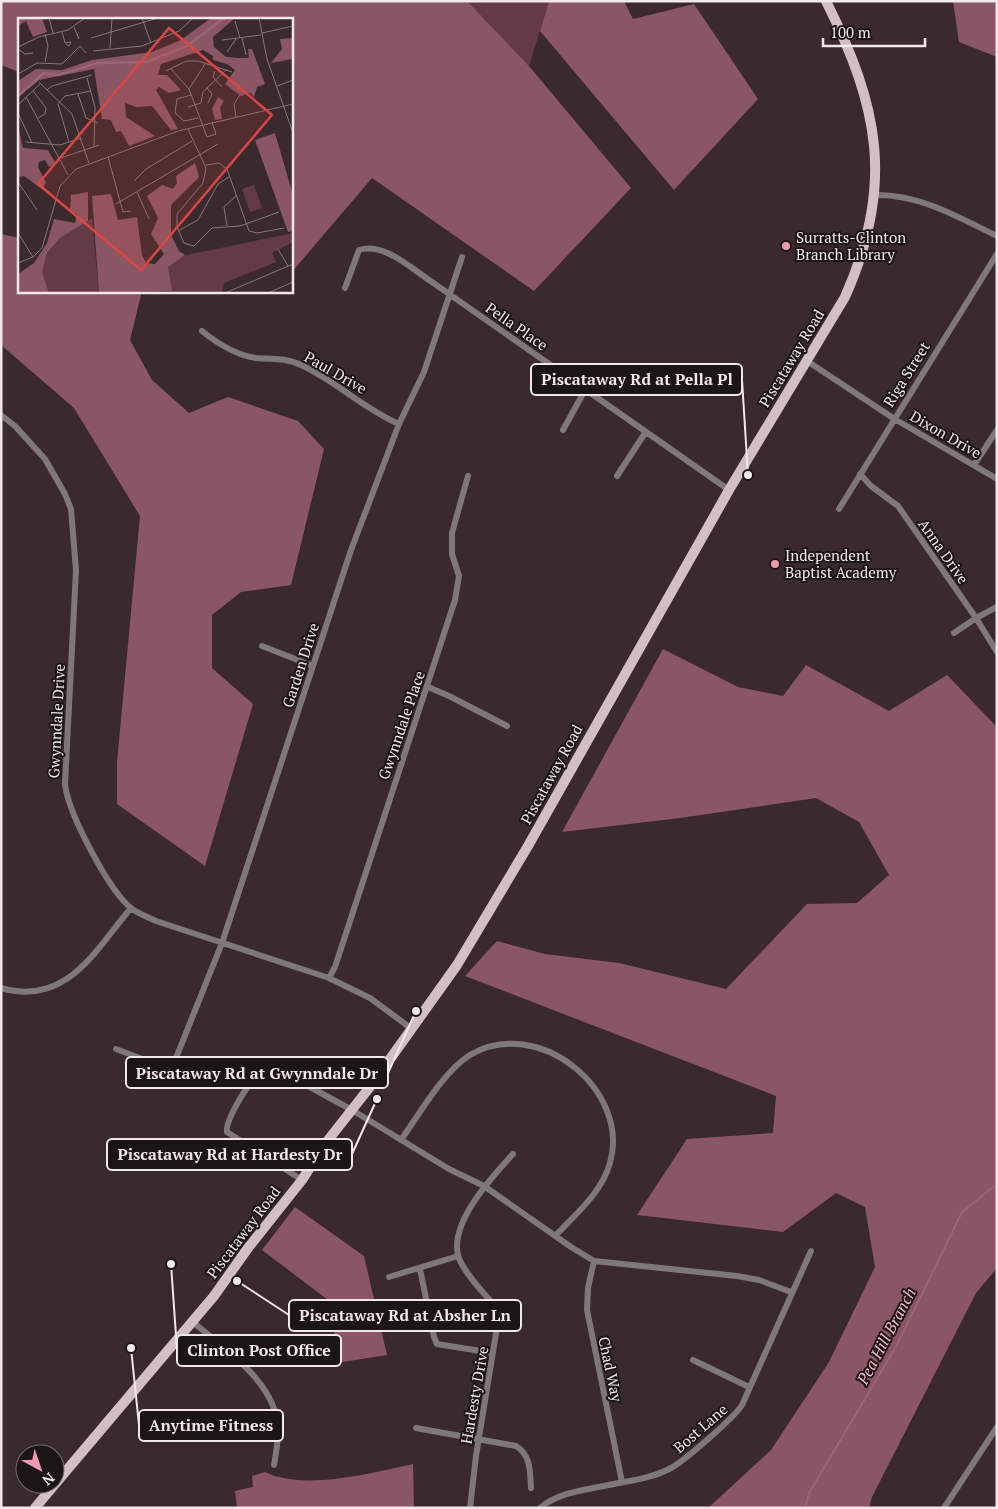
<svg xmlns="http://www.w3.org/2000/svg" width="998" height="1509" viewBox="0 0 998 1509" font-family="'PT Serif',serif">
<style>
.green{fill:#643b45}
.forest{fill:#8a5663}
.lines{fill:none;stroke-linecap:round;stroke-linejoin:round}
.stream{stroke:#9b6572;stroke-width:2}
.minor{stroke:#807779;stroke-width:6}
.primary{stroke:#d1bfc3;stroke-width:10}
.poi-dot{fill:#f29aaf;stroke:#1c1516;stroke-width:2}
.labels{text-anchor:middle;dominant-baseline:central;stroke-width:4;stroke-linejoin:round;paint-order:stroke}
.poi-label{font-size:15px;fill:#f2e7e9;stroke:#1c1516;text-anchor:start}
.street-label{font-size:15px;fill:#f2e7e9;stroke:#1c1516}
.water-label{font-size:16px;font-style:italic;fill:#feb9c9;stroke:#1c1516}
.inset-river{fill:none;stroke:#9b6572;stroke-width:2.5}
.inset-road{fill:none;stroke:#847678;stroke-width:1}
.view{fill:#da4545;fill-opacity:0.15;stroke:#da4545;stroke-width:2.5}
.inset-edge{fill:none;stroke:#f2e7e9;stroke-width:2.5}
.leader{fill:none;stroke:#f2e7e9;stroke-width:2}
.callout-dot{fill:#f2e7e9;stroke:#1c1516;stroke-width:2}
.callout{fill:#1c1516;stroke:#f2e7e9;stroke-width:2}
.callout-label{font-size:16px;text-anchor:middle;font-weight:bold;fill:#f2e7e9}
</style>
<rect width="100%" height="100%" fill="#3a2a2d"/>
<path class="green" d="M467 1H549L529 66Z"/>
<path class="forest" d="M1 1H467L529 66 631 188 534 291 372 178 291 273V19H19V72L1 65Z
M549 1H624L633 19 694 4 758 99 674 190 540 31Z
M953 1H997V57L959 42Z
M1 234 19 238V291H138L141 295 130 340 152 380 189 413 228 397 298 421 324 449 291 585 241 592 212 615V668L253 704 205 866 117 804V762L140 516 74 408 1 345Z
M663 649 738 687 783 696 806 665 889 711 947 675 997 727V1268L976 1293 872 1497 869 1508H708L771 1450 829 1362 875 1267 865 1207 836 1193 783 1232 637 1215 687 1139 773 1133 776 1096 465 976 497 941 545 954 619 963 726 989 807 904 857 903 889 875 859 822 816 798 680 818 562 832Z
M295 1207 364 1256 387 1355 336 1363 332 1303 262 1250Z
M413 1464 414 1508H237L235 1491 253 1487 252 1476 265 1472C304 1491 372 1473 413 1464Z"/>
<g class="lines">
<path class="stream" d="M805 1508 809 1493 897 1345 962 1212 997 1184"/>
<path class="minor" d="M875 195C919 194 958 217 997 236
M345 288 359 250C384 242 412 269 432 282L729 490
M202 331C218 344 235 355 256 358 271 359 287 358 301 365 336 381 364 409 399 424
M807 361 893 418 997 479
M1 415 15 426 45 459 65 494 71 509 76 570 65 784C68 813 109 891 132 909 139 914 148 917 156 921L329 978 370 998 412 1029
M563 430 585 390
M974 465 997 430
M860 474 871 486 898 506 976 618 997 652
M617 476 645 433
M839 509 997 254
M954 633 976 618 997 607
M262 646 313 666
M428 687 449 696 507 726
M329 978 335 967 455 600 459 576 452 554V533L468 476
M1 988C67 1007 95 950 131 908
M116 1049 171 1070
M166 1083 222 943 351 550 399 424 424 372 462 257
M401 1140C420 1113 443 1072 470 1055 537 1015 631 1089 610 1163 602 1192 576 1214 556 1235
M302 1180 227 1132C225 1122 247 1083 257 1078 266 1074 279 1073 288 1075L352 1110 449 1169 484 1186 571 1247 594 1261 737 1276 759 1280 791 1292
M594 1261 588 1288 587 1310 622 1482
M420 1269 434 1337 437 1344 493 1353
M389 1277 458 1256
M193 1322C225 1350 278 1383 278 1431 278 1442 276 1454 274 1465
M693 1360 749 1387
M416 1428 516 1446C531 1455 530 1472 531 1488
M470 1508 476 1456 499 1315 497 1308C486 1296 462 1271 458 1255 450 1222 492 1177 513 1154
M540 1508C557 1493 583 1490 604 1486 626 1481 651 1479 671 1468 684 1461 734 1418 742 1405L811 1251
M944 1508 997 1427"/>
<path class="primary" d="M55 1484 214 1296 248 1248 302 1180 325 1144 373 1083 457 965 528 846 729 490 845 297C895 185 879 107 826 1
M35 1508 55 1484"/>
</g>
<g class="poi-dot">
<circle cx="786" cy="246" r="5"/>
<circle cx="775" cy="564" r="5"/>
</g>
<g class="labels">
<g class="poi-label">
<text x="796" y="237">Surratts-Clinton<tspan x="796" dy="17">Branch Library</tspan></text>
<text x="785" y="555">Independent<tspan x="785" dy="17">Baptist Academy</tspan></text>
</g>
<g class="street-label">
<text transform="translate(517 326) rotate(35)">Pella Place</text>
<text transform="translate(791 358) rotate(-59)">Piscataway Road</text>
<text transform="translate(336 372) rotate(30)">Paul Drive</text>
<text transform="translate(906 374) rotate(-58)">Riga Street</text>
<text transform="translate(946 434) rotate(30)">Dixon Drive</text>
<text transform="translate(944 551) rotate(55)">Anna Drive</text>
<text transform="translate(300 665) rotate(-72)">Garden Drive</text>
<text transform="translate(56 721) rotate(-87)">Gwynndale Drive</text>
<text transform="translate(401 725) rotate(-71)">Gwynndale Place</text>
<text transform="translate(551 774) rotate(-61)">Piscataway Road</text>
<text transform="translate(243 1232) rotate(-53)">Piscataway Road</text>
<text transform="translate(611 1369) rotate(78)">Chad Way</text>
<text transform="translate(474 1395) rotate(-80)">Hardesty Drive</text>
<text transform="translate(700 1428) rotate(-41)">Bost Lane</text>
</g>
<g class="water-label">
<text transform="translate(886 1336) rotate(-62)">Pea Hill Branch</text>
</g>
</g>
<g transform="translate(18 18)">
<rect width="275" height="275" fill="#3a2a2d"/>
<path d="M236 167 244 190 232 194 224 171ZM74 200 81 275H31L24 254 29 235 42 220ZM275 215V224L254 235 258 244 206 265 204 275H151L144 242Z" fill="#643b45"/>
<path d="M0 0H24L29 14 15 19 8 3 0 8ZM193 0H217L195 19 196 29 208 39 222 40H231L230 31H234L247 66 239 69 236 79 232 75 223 78 207 66 217 52 209 46 195 42V38L185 32 143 46 140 57H149L163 72 151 75 141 69 138 72 160 111 153 112 134 88 118 89 107 85 108 99 137 118 111 128 103 113 98 114 93 102 84 101 76 51 21 62 0 79V63L18 51 44 52 74 42 134 34 163 22ZM275 20V41L253 45 264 31 262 21ZM200 79 206 83 202 89 204 101 197 102 194 91ZM0 108 5 130 30 132 38 146 31 149 27 142 21 144 20 149 28 165 24 171 6 158 0 159ZM257 115 275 177V213L270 214 237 122ZM177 145 181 159 153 187V217L161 233 167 237 150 249 154 273 81 275 74 178 93 176 100 202 119 199 124 237 128 245 137 246 146 236 133 216 140 200 129 178 144 167 155 171 159 165 158 158ZM70 174V203L42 220 29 235 24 254 31 275H0V256L16 245 29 225 36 201 57 205 59 196 52 192 53 177Z" fill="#8a5663"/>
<path class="inset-river" d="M0 78 26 55 40 57 80 45 129 44 169 28 206 0"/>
<path class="inset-road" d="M31 0 35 15M124 0 133 25M241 0 249 41 275 115M217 3 222 20M56 9 61 21 59 16M44 14 47 25 53 24 51 28 48 26M244 15 275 8M73 20 140 0M224 20 228 37M204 22 243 17M0 29 21 19 50 12 67 0M92 30 94 0M0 31 7 36 15 35M75 33 124 28 161 13 175 0M209 34 218 21M27 44 30 28 27 16M153 51 171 71 189 119 198 116 194 104M148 53 168 43H180L214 54M197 53 195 59 204 69M0 56 19 45 44 46 62 28 68 35M69 60 77 89 76 129M21 64 54 96 71 145M259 68 275 62M189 70 194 76 190 85M171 71 187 46M29 72 34 68 74 57M15 73 28 90 27 96 20 100M60 76 68 100 80 105M173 77 159 81 157 95 166 103 180 100M8 79 50 157M0 87 22 66M170 89 183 85 185 74 209 51M0 95 14 125M218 99 216 86 222 77M170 111 188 150 185 165 159 196V209L166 225 176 228 194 210 222 208 261 194M7 124 42 127 63 120M51 124 40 86 47 78 73 73M90 139 105 194 113 193M40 141 81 127M188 147 201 145 209 151 231 213 239 215 266 210M116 163 128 151 174 123M0 164 19 192M119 174 131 201M98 186 200 126M209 208 206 189 218 178M160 213 180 202 200 166 211 159M0 215 15 239M260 231 270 248M0 245 15 239 24 230 42 168 58 151 160 113 275 86M207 275 275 246M250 275 275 264"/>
<path class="view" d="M151 10 254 97 123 252 20 166Z"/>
<rect width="275" height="275" class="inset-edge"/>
</g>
<path class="leader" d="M748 475L742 380M416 1011L388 1073M377 1099L352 1154M237 1281L289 1315M171 1264L177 1350M131 1348L139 1425"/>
<g class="callout-dot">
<circle cx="748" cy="475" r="5"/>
<circle cx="416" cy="1011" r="5"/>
<circle cx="377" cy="1099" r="5"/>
<circle cx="237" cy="1281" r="5"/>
<circle cx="171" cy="1264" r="5"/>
<circle cx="131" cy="1348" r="5"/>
</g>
<g class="callout">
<rect x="531" y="364" width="211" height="31" rx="5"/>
<rect x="126" y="1057" width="262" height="31" rx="5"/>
<rect x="107" y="1139" width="245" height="31" rx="5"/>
<rect x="289" y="1300" width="232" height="31" rx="5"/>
<rect x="177" y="1335" width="164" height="31" rx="5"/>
<rect x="139" y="1410" width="144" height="31" rx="5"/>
</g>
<g class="callout-label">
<text x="637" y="385">Piscataway Rd at Pella Pl</text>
<text x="257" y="1079">Piscataway Rd at Gwynndale Dr</text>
<text x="230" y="1160">Piscataway Rd at Hardesty Dr</text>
<text x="405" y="1321">Piscataway Rd at Absher Ln</text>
<text x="259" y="1356">Clinton Post Office</text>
<text x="211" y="1431">Anytime Fitness</text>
</g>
<rect width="998" height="1509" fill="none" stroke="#f2e7e9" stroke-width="5"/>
<g transform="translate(40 1469) rotate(140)"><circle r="24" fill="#1c1516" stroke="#72696a"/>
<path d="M0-4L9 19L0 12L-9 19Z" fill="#f29aaf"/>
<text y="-8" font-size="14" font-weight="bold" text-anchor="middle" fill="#f2e7e9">N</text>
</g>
<path d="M823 38v8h102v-8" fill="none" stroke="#f2e7e9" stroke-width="2.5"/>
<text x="830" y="38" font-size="15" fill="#f2e7e9" stroke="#1c1516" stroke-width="4" paint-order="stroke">100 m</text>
</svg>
